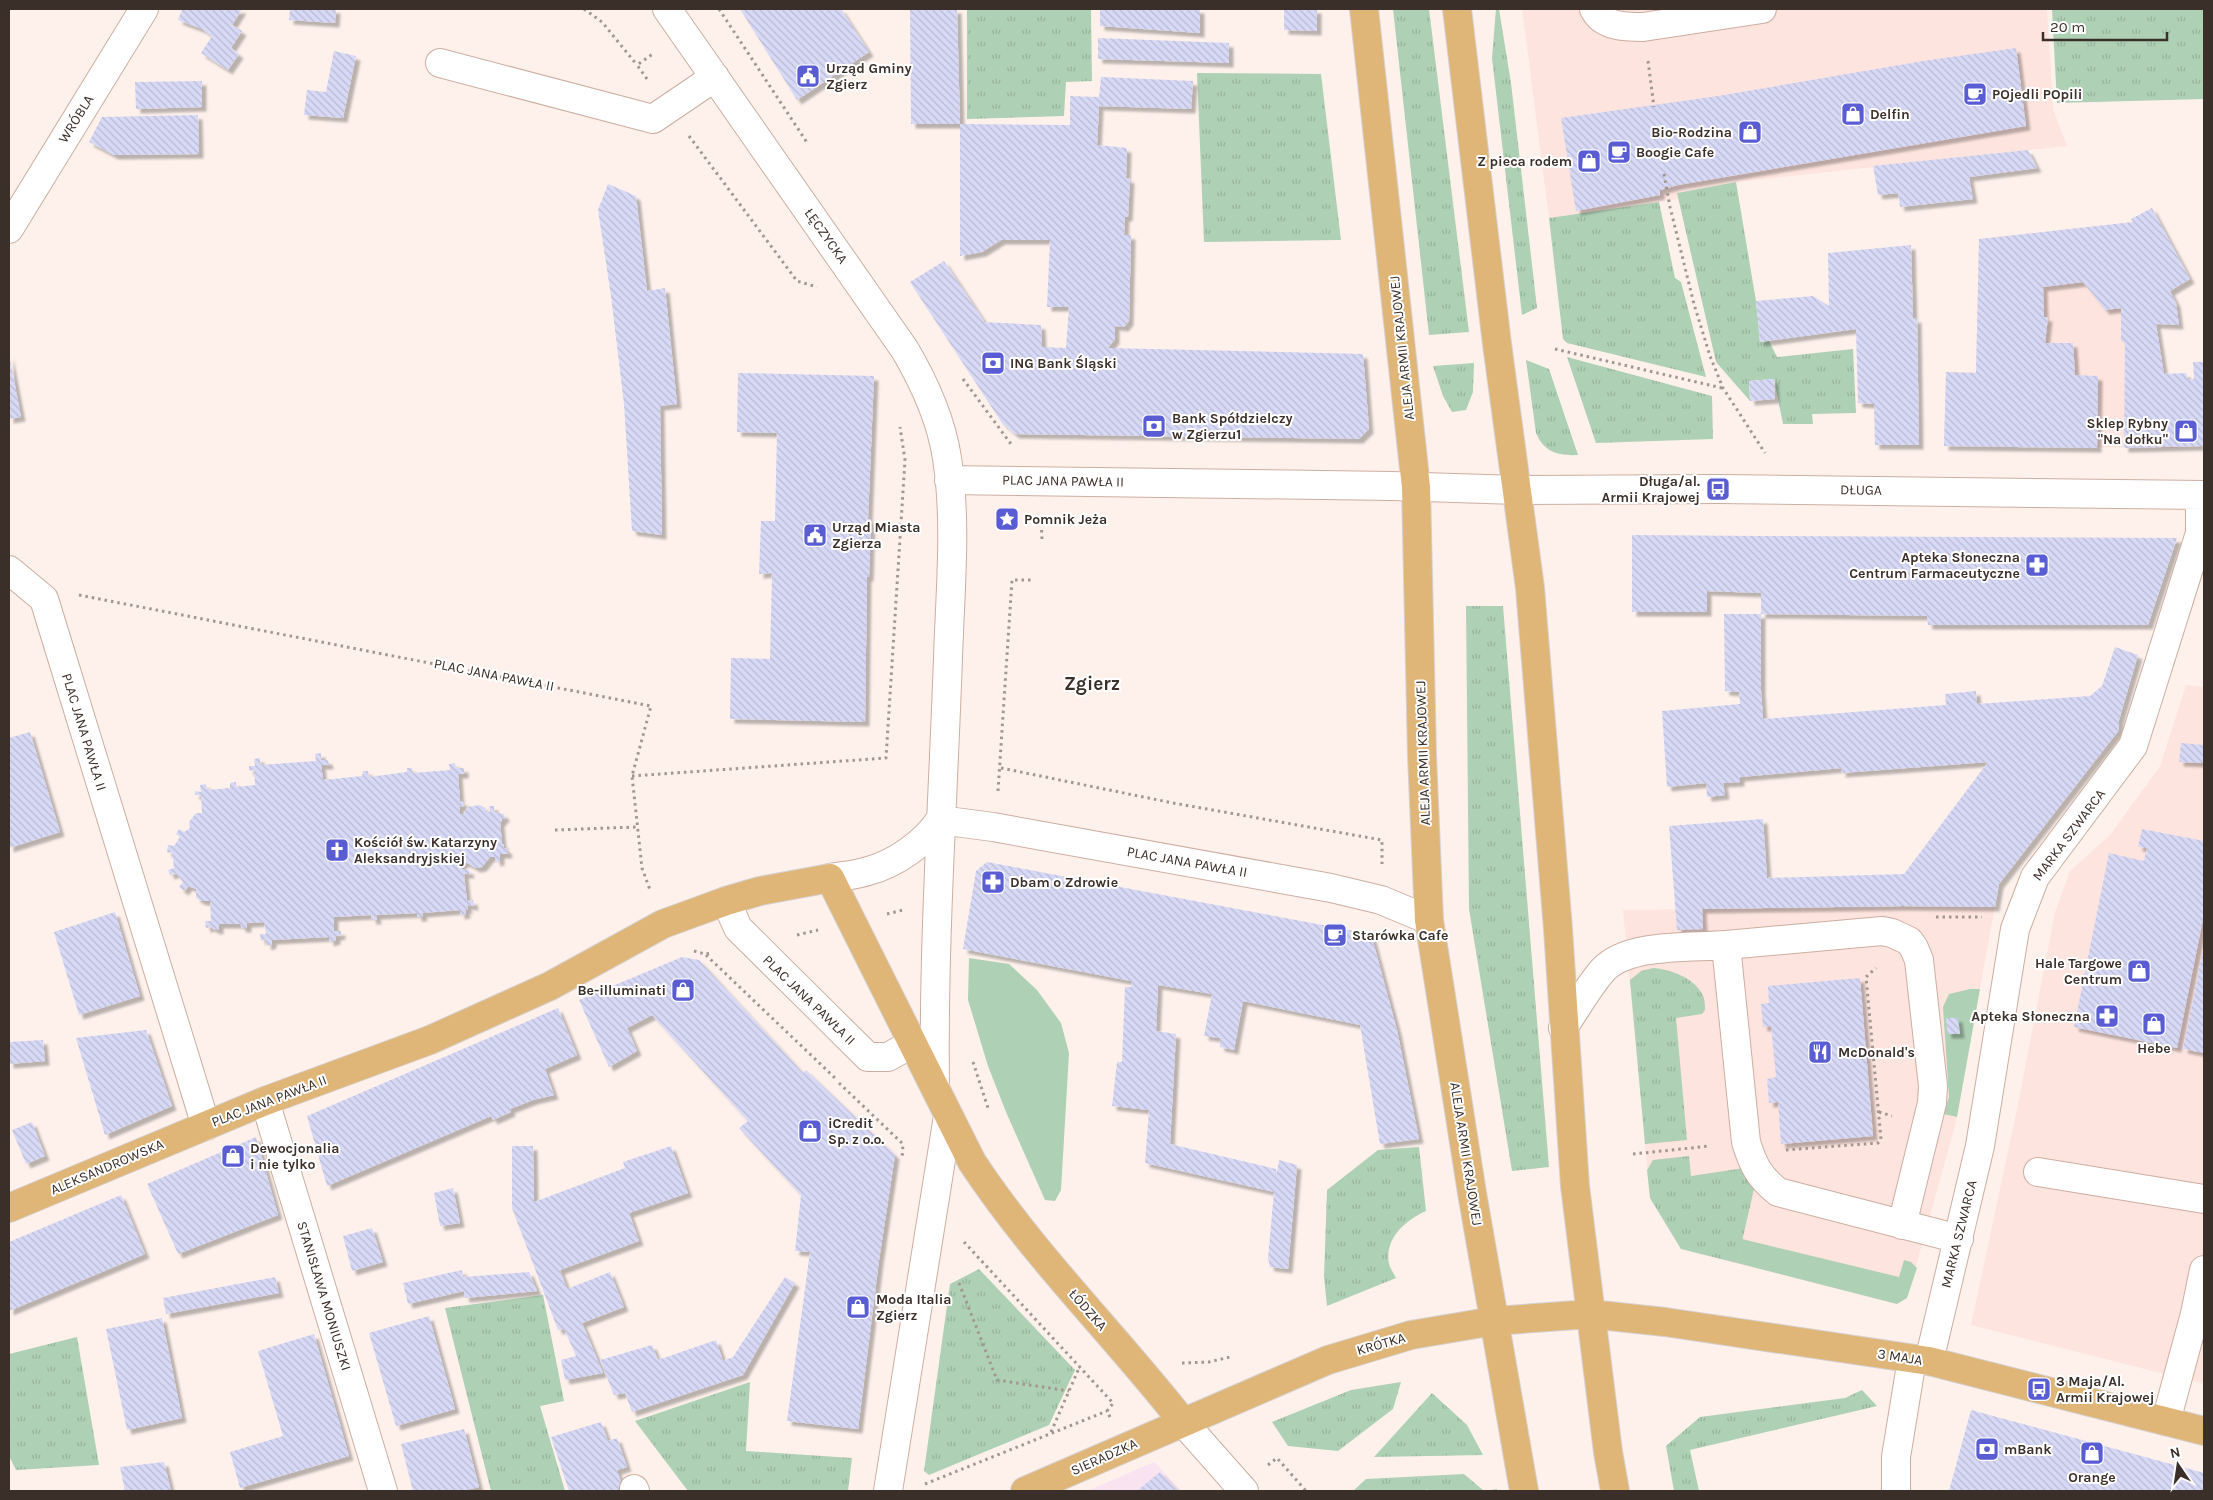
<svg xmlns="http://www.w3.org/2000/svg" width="2213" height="1500" viewBox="0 0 2213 1500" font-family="Karla,sans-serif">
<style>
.commercial{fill:#fee4de}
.education{fill:#f9e3f1}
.grass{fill:url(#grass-tufts)}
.garden{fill:#aed0b4}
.building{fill:url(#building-back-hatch);filter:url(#shadow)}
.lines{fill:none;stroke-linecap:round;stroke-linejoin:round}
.minor-casing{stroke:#ccaea1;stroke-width:30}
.major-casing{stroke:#d4d1d0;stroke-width:30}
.path{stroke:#a29691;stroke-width:3;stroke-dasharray:2.5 4;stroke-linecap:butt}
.minor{stroke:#fff;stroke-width:28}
.major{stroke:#dfb677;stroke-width:28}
.labels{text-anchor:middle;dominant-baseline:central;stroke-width:4;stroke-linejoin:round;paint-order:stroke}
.poi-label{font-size:14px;font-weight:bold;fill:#3b2f2a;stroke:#fff;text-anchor:start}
.street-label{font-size:14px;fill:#3b2f2a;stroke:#fff}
.district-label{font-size:19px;font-weight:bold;fill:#3b2f2a;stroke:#fff}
</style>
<defs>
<pattern id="grass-tufts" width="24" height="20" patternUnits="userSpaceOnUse" patternTransform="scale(1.25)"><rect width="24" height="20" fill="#aed0b4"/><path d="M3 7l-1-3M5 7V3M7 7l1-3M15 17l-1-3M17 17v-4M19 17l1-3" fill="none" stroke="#97b39b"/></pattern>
<pattern id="building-back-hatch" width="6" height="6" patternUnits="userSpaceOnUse" patternTransform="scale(1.25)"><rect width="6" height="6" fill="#d7d9f6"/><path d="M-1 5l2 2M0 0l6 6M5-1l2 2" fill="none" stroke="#b9bbd3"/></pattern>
<filter id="shadow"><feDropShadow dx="4.5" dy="4.5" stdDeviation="1" flood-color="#0004"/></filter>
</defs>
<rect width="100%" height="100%" fill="#fef1ec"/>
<path class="commercial" d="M1522 9H2047L2053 109 2067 146 1736 182 1677 193 1678 199 1549 218Z
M2133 222 2176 303 2179 325H2156L2178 448 1944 446 1946 372H1976L1979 239Z
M2186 685 2204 687V1384L1971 1325 2018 1104 2055 912 2070 871 2110 835 2160 766Z
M1995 906 1955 1126 1907 1298 1897 1304 1681 1249 1650 1198 1623 910Z"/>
<path class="education" d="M1154 1462 1181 1491H1087Z"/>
<path class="grass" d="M967 9H1091L1092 81 1066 82 1064 116 967 119Z
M1393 9H1429L1469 332 1429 335Z
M1496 9H1499L1511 83 1537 308 1522 315 1492 58Z
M2052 9H2204V99L2057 103Z
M1197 73 1321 74 1341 240 1204 242Z
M1736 182 1756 301 1760 342 1769 341 1777 357 1853 349 1856 413 1812 414 1813 424H1783L1774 379 1749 381 1750 401 1716 362 1677 193Z
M1659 202 1675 278 1681 282 1706 377 1567 343 1563 339 1549 218Z
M1567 357 1712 396 1713 439 1596 443Z
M1526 360 1549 369 1578 455C1558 456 1544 452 1536 433Z
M1474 363 1473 392 1466 410 1452 412 1443 396 1433 366Z
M1466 606H1503L1549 1167 1512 1171 1469 909Z
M1653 968C1670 969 1694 978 1702 994 1705 998 1705 1005 1705 1010L1702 1014 1676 1018 1687 1140 1645 1144 1630 980 1641 971Z
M1419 1147 1426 1211C1406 1220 1384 1238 1389 1264 1390 1268 1394 1274 1396 1278L1327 1306 1324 1277 1327 1190 1378 1150Z
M1689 1156 1691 1176 1744 1168 1753 1180 1754 1189 1737 1263 1681 1249 1650 1198 1647 1170 1653 1160Z
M979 1269 1075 1370 1049 1425 929 1475 924 1471 950 1284Z
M543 1295 564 1401 540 1406 565 1491H491L445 1308Z
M77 1337 99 1465 16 1470 9 1456V1354Z
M750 1382 746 1451 852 1458 848 1491H688L635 1421Z
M1401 1382 1393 1409 1338 1451 1288 1446 1272 1422 1351 1390Z
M1862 1390 1877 1406 1690 1450 1699 1491H1674L1666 1446 1700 1417 1845 1398Z
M1432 1393 1467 1425 1483 1455 1374 1457Z
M1464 1474 1484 1491 1497 1489V1491H1429L1427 1489 1424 1491H1353L1366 1479Z"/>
<path class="garden" d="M969 958 1009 964 1037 990 1061 1023 1069 1053 1061 1190 1055 1201 1045 1200 1006 1112 988 1066 968 1000Z
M1970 989H1980L1957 1117 1944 1114 1949 1097 1943 1007 1949 994Z
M1742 1239 1899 1277 1904 1260 1911 1262 1917 1268 1907 1298 1897 1304 1737 1263Z"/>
<path class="building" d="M178 9H242L232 25 242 31 231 48 239 54 228 70 201 53 212 36 202 29 178 20 182 10Z
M290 9H336L335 23 289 20Z
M740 9H841L869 52 797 100Z
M910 9H957L960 124H911Z
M1100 9H1200V33L1100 26Z
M1284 9H1317V31L1284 30Z
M1098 38 1229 43V63L1098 59Z
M2016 48 2026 126 1678 185 1660 190V195L1576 211 1561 118 1718 96 1923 61Z
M334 51 356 56 343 118 304 115 307 90 326 92Z
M1101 77 1193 81 1191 109 1099 106 1097 145 1127 148 1126 178 1130 179 1128 217H1125L1124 235H1131L1129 321 1124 327 1115 326V339L1108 348 1363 354 1369 429 1359 439 1015 434 1002 423 910 282 944 261 984 321 982 322 1041 325 1042 347 1066 348 1069 307H1047L1050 240H1001L982 252 960 256V124L1070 125V96L1099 97Z
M202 81V107L136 109 135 82Z
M198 115 199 154 114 155 89 142 102 117Z
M2028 150 2037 168 1969 177 1973 199 1900 207 1898 193 1878 195 1873 166Z
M608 184 636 196 647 291 665 288 677 404 660 406 662 535 632 531 624 404 611 296 598 210Z
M2152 208 2190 279 2170 291 2176 303 2179 325 2156 324 2164 374 2186 373 2188 380 2194 379 2193 362H2204V452L2202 446 2124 448 2125 343 2121 341V308L2105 310 2083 282 2043 287 2044 317H2048L2045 343H2073L2075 375 2098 376 2097 448 1944 446 1946 372 1976 373 1979 239 2133 222 2131 219Z
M1911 245 1913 319 1917 318 1919 445H1875L1874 404 1858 403 1856 329 1760 342 1756 301 1813 296 1829 306 1828 253Z
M9 354 21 417 9 419Z
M738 373 874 376 868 519H871L869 577H867L865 722 730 719 731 658 770 659 772 573 759 574 761 521H775L777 433 737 432Z
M1774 379 1775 399 1750 401 1749 381Z
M1632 535 1761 536 2177 538 2148 625H1928L1927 616 1761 614V593L1707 591V612H1632Z
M1724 614H1761V691L1763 719 1946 705 1945 694 1976 691 1977 704 2090 696 2102 686 2115 647 2138 655 2119 720V730L1999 884 1995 907 1903 906 1702 909 1703 929 1677 930 1669 826 1763 819 1767 878 1904 874 1988 762 1841 773 1842 768 1740 777V782L1723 783 1725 795 1707 797 1706 783 1667 787 1662 711 1740 704 1739 692 1725 691Z
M30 732 60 832 9 848V738Z
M2181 743 2204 745V763L2179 762Z
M321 753V760H328L329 765H321L323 780 362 776 363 771H368L369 777 407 772V768H412L413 773 450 770 449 764 455 763 456 768H464V774H458L460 802 464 801V806L459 807 460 814H464L467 807 480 805 485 808 486 812H490L489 806H494V812L504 814 505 818 502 819V821L500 822 502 844H504V848L507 849 508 854H500V861L496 862 495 857H490L482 867 476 868 467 863H462V869L469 870 470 874H464L467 901 473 900 474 906 467 905 468 910 465 909 466 914 460 915V910L422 913 423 917H417V913L376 915 377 920H372L371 915 334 917V931H341V935L336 936V940L329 942V937L272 940V944L267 946 266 939 261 941 260 934H266L264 922 247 923V928H242L240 924H219V930L213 929 212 927 206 928 205 921H211L210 901H202L196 898V889L188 886 184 891 179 887 183 882 176 873 170 875 168 870 174 868 172 852 167 853 168 845 174 846 180 837 176 834 179 829 184 832 190 828 189 822 196 813H202L201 795H195V791L201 792 200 785 206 784 207 790 230 788V783L236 782V787L255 785 254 770 249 771V766H255L254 759 260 758V765L316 761 315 754Z
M2142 829 2204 841V914L2177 1048 2074 1027 2109 853 2144 861 2147 848 2138 847Z
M987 862 1371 934 1397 1030 1419 1139 1380 1144 1360 1025 1243 1001 1234 1050 1220 1047V1038L1204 1036 1212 994 1158 985 1156 1031 1176 1034 1170 1144 1276 1169 1275 1182 1279 1160 1297 1165 1288 1269 1270 1267 1268 1258 1274 1192 1145 1163 1149 1110 1112 1106 1117 1062H1122L1125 987H1132L1131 981 963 949 976 871Z
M115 912 140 996 79 1015 54 932Z
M2203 950H2204V1053L2183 1049Z
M682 957 699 960 803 1073 806 1070 895 1155 879 1260 858 1429 787 1421 810 1252 795 1251 801 1195 739 1128 748 1121 652 1015 627 1028 637 1051 609 1067 579 1000Z
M1860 978 1873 1136 1781 1144 1778 1102 1769 1103 1767 1079 1776 1077 1771 1026 1763 1027 1761 1004 1769 1003 1768 986Z
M558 1008 577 1055 545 1069 554 1095 533 1100 510 1109 511 1112 493 1120 491 1116 327 1186 307 1116Z
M1946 1018H1958L1960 1034H1947Z
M146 1030 172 1106 105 1135 76 1038Z
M43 1040 45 1061 9 1064V1042Z
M32 1122 45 1156 26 1164 12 1130Z
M256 1137 278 1215 178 1254 147 1184Z
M512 1146H533L534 1202 625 1168 623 1162 671 1146 688 1193 629 1213 639 1241 560 1270 567 1289 610 1272 624 1307 582 1323 603 1373 565 1380 561 1360 576 1356 564 1329 558 1330 512 1208Z
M453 1188 460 1223 440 1226 434 1193Z
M121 1195 145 1254 9 1311V1242Z
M372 1228 383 1262 352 1271 343 1236Z
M462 1270 463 1277 529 1272 537 1291 465 1298 464 1291 408 1304 403 1283Z
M275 1277 279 1293 166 1314 163 1298Z
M785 1277 795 1283 743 1375 632 1412 625 1393 614 1395 600 1360 652 1345 658 1360 716 1340 723 1361 733 1357Z
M429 1316 455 1409 396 1426 369 1333Z
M162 1318 182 1418 127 1430 106 1329Z
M314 1334 349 1456 240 1488 230 1452 283 1436 258 1351Z
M1971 1410 2204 1473V1491H1949Z
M601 1422 608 1441 617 1438 627 1467 617 1470 624 1491H569L551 1437Z
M464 1429 479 1487 462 1491H413L401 1444Z
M164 1462 171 1491H125L120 1467Z
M1160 1472 1178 1491H1137Z"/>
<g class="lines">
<g class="minor-casing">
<path id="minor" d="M667 9 905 350C925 384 941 419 947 458 957 522 950 593 948 658 943 801 933 944 935 1087
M1594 9C1603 27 1626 27 1643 27L1762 9
M440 63 653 119 715 77
M9 229 144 9
M949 480 1392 486 1517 490 1718 489 2204 495
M9 570 44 599 206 1126
M830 878C842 876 856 875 868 871 895 864 925 843 940 820L993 827 1331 888 1381 900 1429 920
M726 901 738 928 868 1057H888L913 1043
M1563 1028C1576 1009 1588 987 1603 970 1628 943 1690 948 1726 945
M265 1101 383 1491
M2038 1172 2204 1199
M1902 1225 1932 1103 1933 1086 1919 960 1914 948 1909 941 1892 933 1882 931 1726 945 1746 1142C1753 1165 1759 1177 1778 1192L1959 1239
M1929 1361 1980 1146 2015 929 2035 877 2133 746 2200 533V495
M2166 1421 2195 1314 2204 1270
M1183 1422 1244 1491
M634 1489 635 1491
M888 1491 948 1116
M1896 1491V1457L1912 1359"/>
</g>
<g class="major-casing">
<path id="major" d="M1364 9 1416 487 1422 755 1429 920 1472 1193 1524 1491
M1457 9 1497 344 1530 588 1558 929 1575 1186 1608 1452 1615 1491
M9 1208 265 1101 430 1040 550 986 663 924 726 901 760 891 830 878 972 1162C1034 1256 1114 1334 1183 1422
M1025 1491 1328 1360 1411 1335 1494 1321 1590 1314 1665 1322 1929 1361 2204 1431"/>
</g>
<path class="path" d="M584 9 602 22 637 65
M719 9 808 144
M1648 61 1654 107
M647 79 637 65 654 53
M689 136 797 281 817 287
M1664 174 1670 207 1694 304 1710 356 1723 388 1765 453
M1555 349 1722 388
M963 379 1011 444
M1041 517 1042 540
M79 595 651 706 632 776 642 868 650 890
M1001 768 1173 803 1382 840V864
M632 776 886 758 905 460 900 427
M998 791 1012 580H1034
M555 830 637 827
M887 914 903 910
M1936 917H1982
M797 935 818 930
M694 951 705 954 713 953
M706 955 835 1078
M973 1062 989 1111
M839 1083 903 1144 902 1159
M1879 1112 1892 1116
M1786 1150 1878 1143 1881 1139 1866 977 1876 968
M1633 1154 1710 1146
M964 1242 1113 1403
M959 1283 997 1380 1069 1391
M1182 1363 1209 1362 1230 1357
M1110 1417 1107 1411 1114 1402
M1051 1432 1080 1366
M1268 1465 1277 1458 1306 1491
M925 1484 1107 1411"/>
<use href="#minor" class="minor"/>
<use href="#major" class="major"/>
</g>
<defs>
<g id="civic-square" transform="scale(1.25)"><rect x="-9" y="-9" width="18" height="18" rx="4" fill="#595cd3" stroke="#fff"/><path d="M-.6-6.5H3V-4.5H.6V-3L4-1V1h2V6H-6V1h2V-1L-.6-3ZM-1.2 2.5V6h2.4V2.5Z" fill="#fff"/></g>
<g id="cafe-square" transform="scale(1.25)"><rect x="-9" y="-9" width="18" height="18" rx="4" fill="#595cd3" stroke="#fff"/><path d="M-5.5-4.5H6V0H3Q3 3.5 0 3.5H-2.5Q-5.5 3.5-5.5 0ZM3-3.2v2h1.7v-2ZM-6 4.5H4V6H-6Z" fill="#fff"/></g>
<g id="shop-square" transform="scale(1.25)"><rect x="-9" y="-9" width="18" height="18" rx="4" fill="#595cd3" stroke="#fff"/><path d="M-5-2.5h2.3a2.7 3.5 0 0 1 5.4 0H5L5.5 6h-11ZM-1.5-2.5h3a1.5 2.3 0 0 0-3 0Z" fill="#fff"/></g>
<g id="bank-square" transform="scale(1.25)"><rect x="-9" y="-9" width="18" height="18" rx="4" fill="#595cd3" stroke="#fff"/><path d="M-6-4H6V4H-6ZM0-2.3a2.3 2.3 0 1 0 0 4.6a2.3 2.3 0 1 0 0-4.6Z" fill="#fff"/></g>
<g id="bus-square" transform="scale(1.25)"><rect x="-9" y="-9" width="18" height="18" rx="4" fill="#595cd3" stroke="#fff"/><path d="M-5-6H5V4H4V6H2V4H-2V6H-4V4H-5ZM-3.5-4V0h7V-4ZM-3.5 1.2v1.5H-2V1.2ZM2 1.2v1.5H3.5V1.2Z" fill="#fff"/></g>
<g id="sight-square" transform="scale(1.25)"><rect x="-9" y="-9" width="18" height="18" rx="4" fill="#595cd3" stroke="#fff"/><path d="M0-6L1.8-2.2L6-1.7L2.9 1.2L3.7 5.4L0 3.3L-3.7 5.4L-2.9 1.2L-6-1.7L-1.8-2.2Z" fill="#fff"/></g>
<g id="pharmacy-square" transform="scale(1.25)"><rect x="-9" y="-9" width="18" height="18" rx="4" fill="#595cd3" stroke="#fff"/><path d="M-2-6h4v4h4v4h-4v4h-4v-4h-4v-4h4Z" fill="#fff"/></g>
<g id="church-square" transform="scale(1.25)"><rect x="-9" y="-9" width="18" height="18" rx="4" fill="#595cd3" stroke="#fff"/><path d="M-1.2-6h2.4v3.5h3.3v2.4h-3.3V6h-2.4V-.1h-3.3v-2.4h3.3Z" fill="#fff"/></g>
<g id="restaurant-square" transform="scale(1.25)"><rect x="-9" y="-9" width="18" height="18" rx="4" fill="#595cd3" stroke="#fff"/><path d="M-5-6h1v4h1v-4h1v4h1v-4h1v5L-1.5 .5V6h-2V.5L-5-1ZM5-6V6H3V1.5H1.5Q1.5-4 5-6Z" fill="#fff"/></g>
</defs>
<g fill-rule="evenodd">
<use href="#civic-square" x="808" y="76"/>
<use href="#cafe-square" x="1975" y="94"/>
<use href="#shop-square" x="1853" y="114"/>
<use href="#shop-square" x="1750" y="132"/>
<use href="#cafe-square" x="1619" y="152"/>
<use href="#shop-square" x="1589" y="161"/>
<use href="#bank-square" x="993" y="363"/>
<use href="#bank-square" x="1154" y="426"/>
<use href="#shop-square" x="2186" y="431"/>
<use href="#bus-square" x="1718" y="489"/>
<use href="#sight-square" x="1007" y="519"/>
<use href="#civic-square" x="815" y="535"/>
<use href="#pharmacy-square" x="2037" y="565"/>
<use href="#church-square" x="337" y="850"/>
<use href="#pharmacy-square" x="993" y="882"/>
<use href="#cafe-square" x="1335" y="935"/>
<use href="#shop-square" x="2139" y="971"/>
<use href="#shop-square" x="683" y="990"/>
<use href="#pharmacy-square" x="2107" y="1016"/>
<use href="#shop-square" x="2154" y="1024"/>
<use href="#restaurant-square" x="1820" y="1052"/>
<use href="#shop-square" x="810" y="1131"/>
<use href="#shop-square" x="233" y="1156"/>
<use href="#shop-square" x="858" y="1307"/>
<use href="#bus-square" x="2039" y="1389"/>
<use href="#bank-square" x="1987" y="1449"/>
<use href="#shop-square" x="2092" y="1453"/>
</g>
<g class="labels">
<g class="poi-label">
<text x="826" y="68">Urząd Gminy<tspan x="826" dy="16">Zgierz</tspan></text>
<text x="1992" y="94">POjedli POpili</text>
<text x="1870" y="114">Delfin</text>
<text x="1732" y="132" text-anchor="end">Bio-Rodzina</text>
<text x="1636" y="152">Boogie Cafe</text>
<text x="1572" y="161" text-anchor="end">Z pieca rodem</text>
<text x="1010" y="363">ING Bank Śląski</text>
<text x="1172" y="418">Bank Spółdzielczy<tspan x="1172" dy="16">w Zgierzu1</tspan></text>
<text x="2168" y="423" text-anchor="end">Sklep Rybny<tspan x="2168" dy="16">"Na dołku"</tspan></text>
<text x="1700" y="481" text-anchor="end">Długa/al.<tspan x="1700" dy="16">Armii Krajowej</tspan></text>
<text x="1024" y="519">Pomnik Jeża</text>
<text x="832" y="527">Urząd Miasta<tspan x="832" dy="16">Zgierza</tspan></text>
<text x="2020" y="557" text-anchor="end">Apteka Słoneczna<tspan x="2020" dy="16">Centrum Farmaceutyczne</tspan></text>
<text x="354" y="842">Kościół św. Katarzyny<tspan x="354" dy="16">Aleksandryjskiej</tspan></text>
<text x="1010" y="882">Dbam o Zdrowie</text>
<text x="1352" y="935">Starówka Cafe</text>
<text x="2122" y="963" text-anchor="end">Hale Targowe<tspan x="2122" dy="16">Centrum</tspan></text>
<text x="666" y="990" text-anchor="end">Be-illuminati</text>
<text x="2090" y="1016" text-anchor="end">Apteka Słoneczna</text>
<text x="2154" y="1048" text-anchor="middle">Hebe</text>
<text x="1838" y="1052">McDonald's</text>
<text x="828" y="1123">iCredit<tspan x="828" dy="16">Sp. z o.o.</tspan></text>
<text x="250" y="1148">Dewocjonalia<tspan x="250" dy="16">i nie tylko</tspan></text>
<text x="876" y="1299">Moda Italia<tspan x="876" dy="16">Zgierz</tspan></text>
<text x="2056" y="1381">3 Maja/Al.<tspan x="2056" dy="16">Armii Krajowej</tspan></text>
<text x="2004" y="1449">mBank</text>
<text x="2092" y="1477" text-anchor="middle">Orange</text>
</g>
<g class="street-label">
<text transform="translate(76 119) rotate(-58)">WRÓBLA</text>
<text transform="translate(826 236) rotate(55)">ŁĘCZYCKA</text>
<text transform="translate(1402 348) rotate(-96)">ALEJA ARMII KRAJOWEJ</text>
<text transform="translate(1063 481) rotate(1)">PLAC JANA PAWŁA II</text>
<text transform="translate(1861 490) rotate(1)">DŁUGA</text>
<text transform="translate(494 675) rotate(11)">PLAC JANA PAWŁA II</text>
<text transform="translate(84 732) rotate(73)">PLAC JANA PAWŁA II</text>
<text transform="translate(1423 753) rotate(-92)">ALEJA ARMII KRAJOWEJ</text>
<text transform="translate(2069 835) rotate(-53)">MARKA SZWARCA</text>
<text transform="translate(1187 862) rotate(10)">PLAC JANA PAWŁA II</text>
<text transform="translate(809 1000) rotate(44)">PLAC JANA PAWŁA II</text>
<text transform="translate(269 1101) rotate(-21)">PLAC JANA PAWŁA II</text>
<text transform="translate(1466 1154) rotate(81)">ALEJA ARMII KRAJOWEJ</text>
<text transform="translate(107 1167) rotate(-23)">ALEKSANDROWSKA</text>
<text transform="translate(1959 1234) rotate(-76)">MARKA SZWARCA</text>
<text transform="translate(324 1296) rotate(73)">STANISŁAWA MONIUSZKI</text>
<text transform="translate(1088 1310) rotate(49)">ŁÓDZKA</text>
<text transform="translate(1381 1344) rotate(-16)">KRÓTKA</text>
<text transform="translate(1900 1357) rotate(9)">3 MAJA</text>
<text transform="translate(1104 1457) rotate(-24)">SIERADZKA</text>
</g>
<g class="district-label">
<text x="1092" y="684">Zgierz</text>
</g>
</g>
<rect width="2213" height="1500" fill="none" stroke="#3b2f2a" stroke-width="20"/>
<g transform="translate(2178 1465) rotate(347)" stroke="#ffffff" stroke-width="4" paint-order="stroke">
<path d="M0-4L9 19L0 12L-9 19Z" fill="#3b2f2a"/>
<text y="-8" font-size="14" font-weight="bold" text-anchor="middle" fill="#3b2f2a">N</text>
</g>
<path d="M2043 32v8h124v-8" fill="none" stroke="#3b2f2a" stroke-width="2.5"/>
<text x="2050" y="32" font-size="15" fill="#3b2f2a" stroke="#ffffff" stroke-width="4" paint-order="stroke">20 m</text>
</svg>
